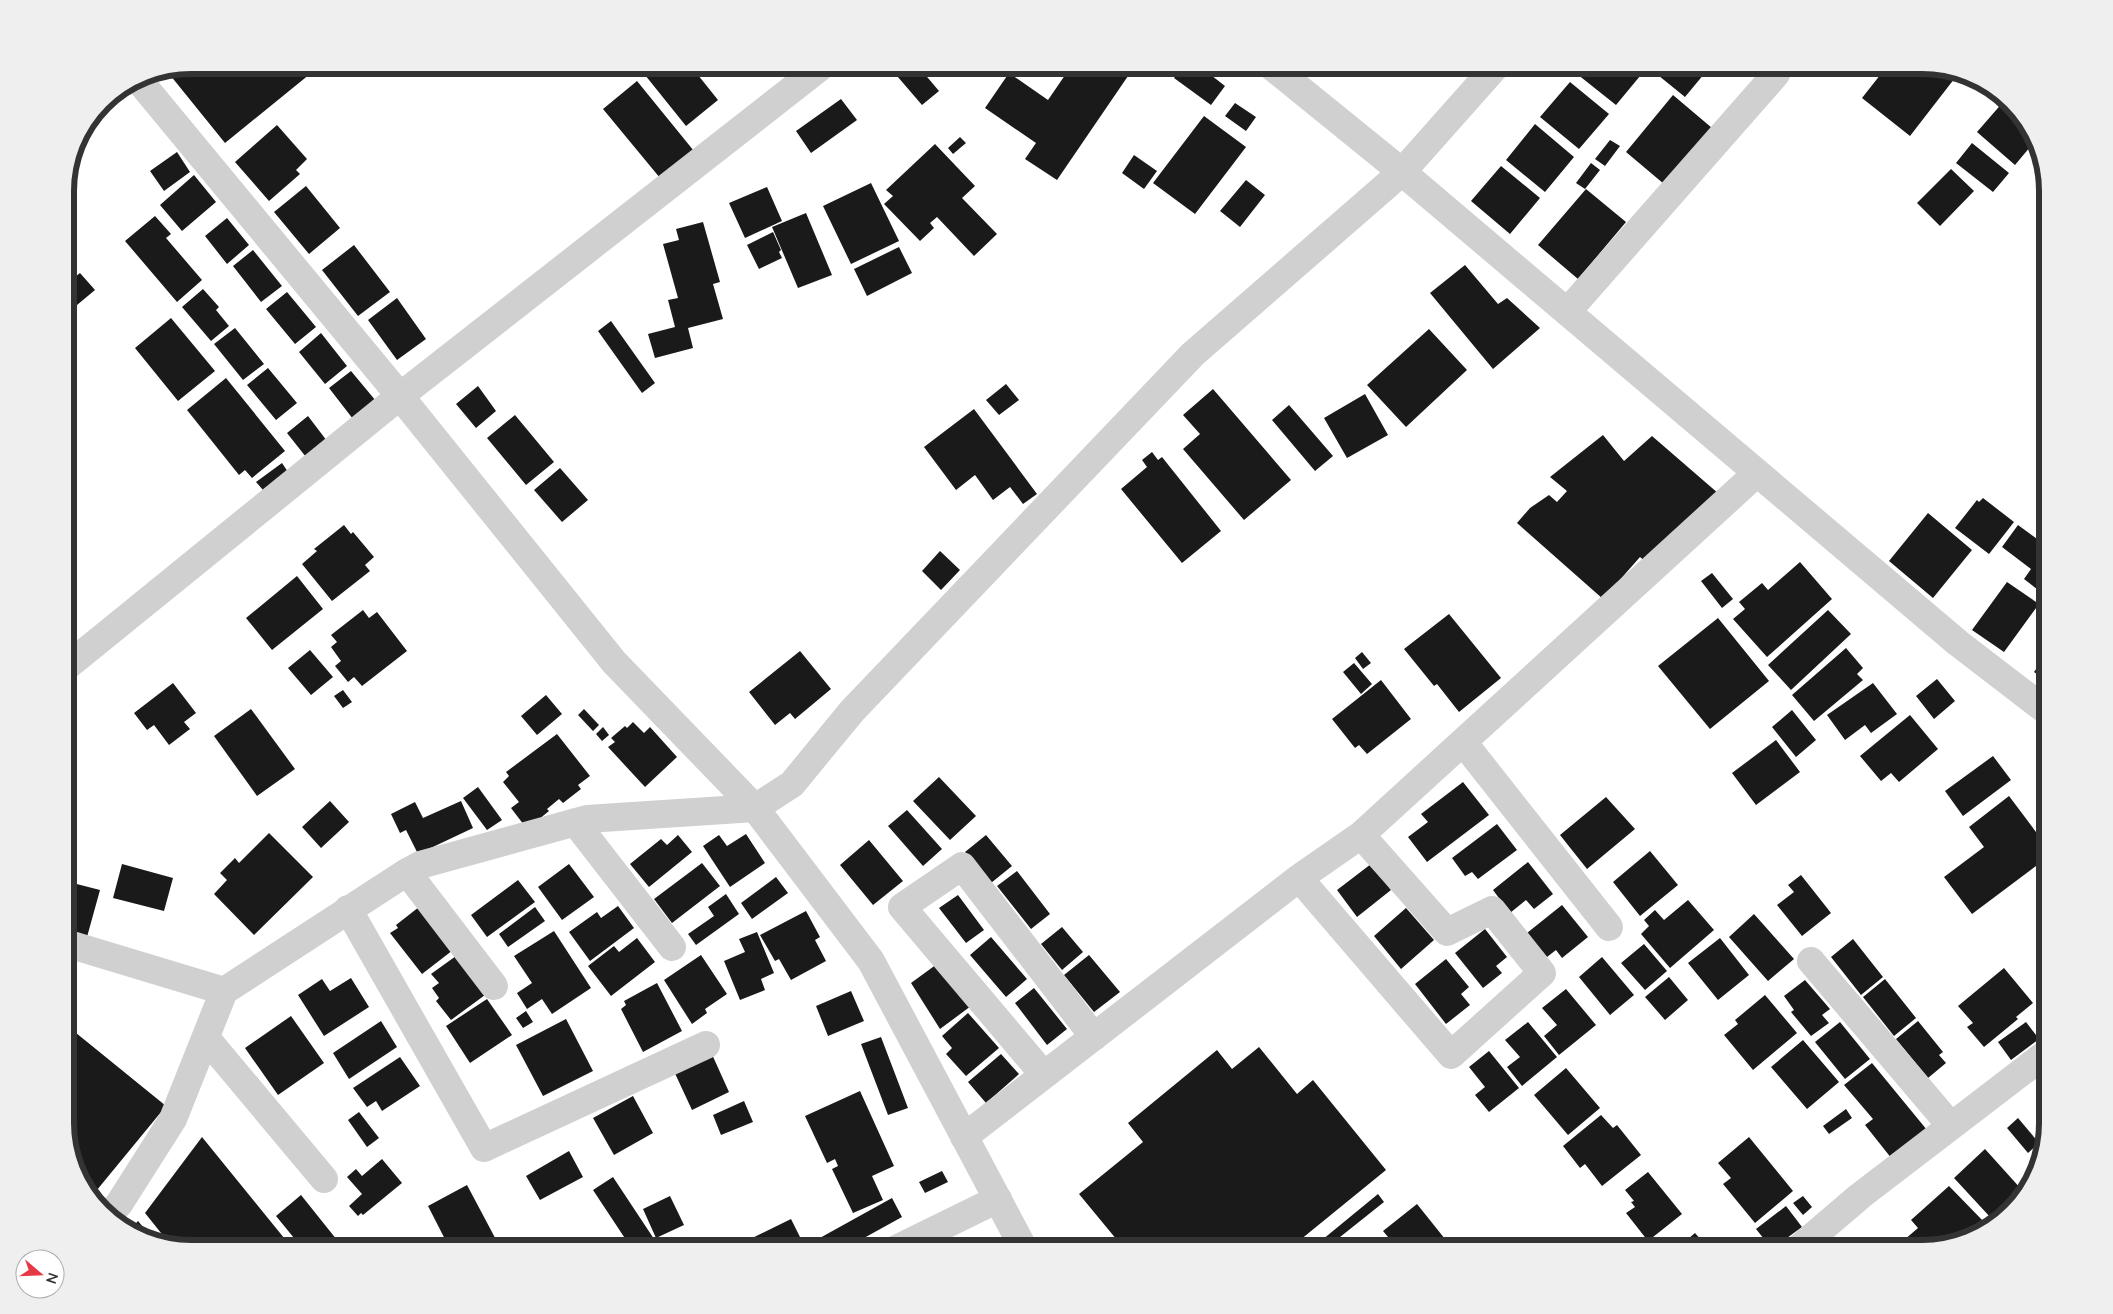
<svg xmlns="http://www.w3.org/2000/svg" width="2113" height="1314" viewBox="0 0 2113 1314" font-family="'Nunito Sans',sans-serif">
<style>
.building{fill:#1a1a1a}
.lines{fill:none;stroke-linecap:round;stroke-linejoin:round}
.minor{stroke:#d0d0d0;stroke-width:28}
.rim{fill:none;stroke:#333;stroke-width:6}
</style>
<rect width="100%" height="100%" fill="#fff"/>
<path class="building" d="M190 65H321L225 143 166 70Z
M647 65H690L718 100 686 126 641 70Z
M895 65H917L939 91 922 105 891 69Z
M1072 65H1112L1128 76 1057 180 1025 159 1036 143 985 108 1009 73 1048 100Z
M1183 65H1198L1225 86 1211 105 1174 78Z
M1584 65H1639L1645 70 1616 105 1577 74Z
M1649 65H1705L1709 68 1685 97 1648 67Z
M1888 65H1923L1958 74 1910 136 1862 98Z
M637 81 698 156 665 184 603 109Z
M1570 82 1609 114 1579 149 1540 117Z
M1673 95 1712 128 1664 184 1626 152Z
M841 99 857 120 811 153 796 131Z
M2004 101 2031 127 2035 141 2015 165 1977 132Z
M1235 103 1256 117 1246 131 1225 116Z
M1204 116 1246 147 1195 214 1153 183Z
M1535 124 1574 157 1545 192 1506 160Z
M277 125 307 159 296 170 300 174 269 201 235 162Z
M960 137 966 143 953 154 948 148Z
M1610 140 1620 146 1605 166 1595 159Z
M1972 143 2009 173 1993 192 1956 163Z
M935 144 975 186 962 198 997 234 974 256 937 217 930 223 934 228 920 241 884 204 893 196 886 190Z
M177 152 190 172 164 191 150 171Z
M1134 155 1157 171 1144 189 1122 173Z
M1591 163 1600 170 1585 189 1576 183Z
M1501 166 1540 198 1510 234 1471 201Z
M1951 169 1974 191 1940 226 1917 203Z
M194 175 216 202 182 231 160 205Z
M1246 180 1265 195 1240 227 1220 211Z
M871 183 899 241 851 264 823 206Z
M306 186 340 228 309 254 274 212Z
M767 187 782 221 745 238 729 203Z
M1586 189 1626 222 1578 279 1538 245Z
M806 213 832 275 798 288 772 227Z
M155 216 171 234 166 238 202 280 177 302 125 241Z
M227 218 249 245 227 264 205 236Z
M703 222 720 282 713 284 723 319 688 328 693 348 655 358 648 334 675 327 668 300 678 298 663 244 679 240 676 229Z
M773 232 781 250 779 252 782 258 759 269 747 245Z
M354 245 390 292 358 316 322 270Z
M899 247 912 273 867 296 854 269Z
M253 250 282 286 261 302 233 266Z
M1465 265 1498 304 1507 298 1540 328 1493 369 1430 293Z
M80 273 95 290 71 310 65 304V285Z
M203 289 219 307 216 310 229 326 211 341 182 307Z
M287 292 316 327 295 344 266 309Z
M397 298 426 339 397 360 368 320Z
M171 318 215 371 178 401 135 348Z
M611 321 655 383 642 393 598 331Z
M235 328 264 364 243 380 214 344Z
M1429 329 1467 370 1406 427 1367 385Z
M321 333 347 366 325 384 299 352Z
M268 368 297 403 276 420 247 385Z
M351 371 376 401 353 419 329 388Z
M226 378 285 451 252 478 245 470 239 475 187 410Z
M1006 384 1019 400 999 415 986 400Z
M478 386 496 411 476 428 456 404Z
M1213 389 1291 480 1244 520 1183 449 1200 434 1183 415Z
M1365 394 1388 435 1347 458 1324 418Z
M1289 405 1333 456 1315 471 1272 420Z
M974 409 1037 494 1023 504 1010 487 993 500 975 475 956 490 924 447Z
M515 415 554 462 526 485 487 438Z
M308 416 327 441 306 457 287 433Z
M1603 435 1624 461 1652 436 1719 494 1647 563 1640 557 1603 599 1517 523 1530 508 1549 495 1557 502 1567 491 1550 477Z
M1152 452 1158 460 1162 457 1221 531 1182 563 1121 489 1147 467 1142 460Z
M282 463 288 472 263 490 256 482Z
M560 468 588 500 562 522 534 490Z
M1983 498 2014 522 1989 554 1955 528 1977 500 1979 502Z
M1928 513 1972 550 1933 598 1889 561Z
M344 525 351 534 353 532 374 557 365 565 370 571 332 601 302 564 317 551 314 549Z
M2018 525 2048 547 2047 597 2024 579 2031 569 2002 547Z
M940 551 960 570 941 590 922 571Z
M1800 562 1832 599 1767 657 1733 619 1745 609 1739 602 1762 583 1768 590Z
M1712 573 1733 599 1722 608 1701 581Z
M297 576 323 609 272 650 246 618Z
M2007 582 2039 604 2004 652 1972 630Z
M363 610 369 618 377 612 407 651 362 686 354 677 348 682 335 666 341 661 331 647 337 642 331 635Z
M1828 610 1851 634 1791 690 1768 665Z
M1449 614 1501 678 1459 712 1437 684 1434 686 1404 649Z
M1718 618 1769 681 1710 729 1658 666Z
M1846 648 1863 668 1857 674 1863 680 1814 721 1792 695Z
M310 650 333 677 311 695 288 668Z
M800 651 831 689 795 719 790 713 775 725 749 692Z
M1362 652 1371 663 1363 669 1355 658Z
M2048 653V682L2034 672Z
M1354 663 1372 684 1361 694 1343 672Z
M1937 679 1955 701 1934 719 1916 696Z
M1381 680 1411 719 1367 754 1359 745 1355 748 1332 719Z
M173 683 196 713 184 722 190 729 169 745 154 725 147 730 134 713Z
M1873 683 1897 714 1871 733 1865 725 1845 740 1827 715Z
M343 690 352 702 343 708 334 696Z
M546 695 562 714 537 735 521 716Z
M251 709 295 769 257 796 214 736Z
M584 709 599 725 593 731 578 715Z
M1792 710 1816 740 1796 757 1772 727Z
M1910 715 1938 749 1899 782 1891 773 1881 781 1860 756Z
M633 722 644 733 650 727 677 757 645 787 608 747 615 742 611 738 625 726 627 728Z
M603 727 609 735 602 741 596 734Z
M557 734 590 776 578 785 581 789 563 803 559 799 547 809 549 811 527 829 511 808 519 802 503 782 509 776 506 772Z
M1776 740 1800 772 1756 805 1732 773Z
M1993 756 2011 780 1963 816 1945 791Z
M939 777 976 816 950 840 913 801Z
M1463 782 1489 815 1427 862 1408 837 1428 822 1421 814Z
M478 787 502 820 487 830 463 798Z
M2009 796 2048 848V857L1972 914 1944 877 1984 847 1969 827Z
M1606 797 1635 829 1587 869 1560 835Z
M330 801 349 822 321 848 302 827Z
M461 801 473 828 418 854 406 830 400 833 391 814 415 802 423 818Z
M907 810 942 849 923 866 888 826Z
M1497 824 1517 850 1478 879 1472 872 1465 876 1452 858Z
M269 833 313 877 254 935 214 894 227 880 220 873 235 858 239 863Z
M746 834 765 863 730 887 703 846 719 835 727 846Z
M678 835 692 852 649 887 630 864 661 839 667 845Z
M986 835 1012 866 991 883 965 852Z
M869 840 903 881 873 905 840 865Z
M1650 851 1678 885 1640 916 1613 882Z
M1528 862 1553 894 1534 909 1526 900 1510 913 1493 890Z
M702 863 720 886 672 923 654 899Z
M122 864 173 878 164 911 113 898Z
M569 864 594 897 562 920 538 887Z
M1371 864 1391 890 1357 917 1337 890Z
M1017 871 1050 914 1031 929 997 886Z
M1801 875 1831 913 1802 936 1777 905 1794 892 1788 885Z
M776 877 788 893 752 919 741 903Z
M518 880 535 902 487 937 471 915Z
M65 881 100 890 87 937 65 931Z
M726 894 739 914 696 945 688 934 714 916 708 907Z
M958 895 984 930 966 943 939 908Z
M1688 900 1714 930 1670 968 1641 934 1649 926 1644 920 1655 910 1664 920Z
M1562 905 1588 937 1562 958 1556 950 1547 957 1527 933Z
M618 906 634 928 590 961 569 932 597 912 601 918Z
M419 907 453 950 422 974 390 933 398 928 396 925Z
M535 907 545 921 508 947 499 934Z
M1406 908 1434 940 1401 969 1374 936Z
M806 911 820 937 815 940 826 961 791 980 779 959 775 961 760 935Z
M1754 914 1794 959 1768 981 1729 937Z
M1062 927 1083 952 1062 970 1041 944Z
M1485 929 1507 957 1496 966 1502 973 1483 988 1455 953Z
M554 931 591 988 552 1014 542 999 527 1009 517 993 532 983 514 956Z
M757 932 774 973 761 979 765 990 740 1000 724 961 745 952 739 939Z
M991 937 1027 979 1006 997 970 955Z
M637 938 655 962 611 996 588 966 614 946 619 952Z
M1720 938 1749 975 1718 1000 1688 963Z
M1853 939 1883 977 1861 995 1831 957Z
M1644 944 1667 971 1645 990 1621 963Z
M701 955 727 994 705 1009 707 1013 692 1024 664 980Z
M1089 955 1120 992 1094 1012 1064 975Z
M456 956 485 995 451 1020 436 1001 439 998 432 988 439 983 431 974Z
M1602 957 1634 995 1610 1015 1579 977Z
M1446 959 1469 987 1461 994 1470 1005 1446 1024 1415 984Z
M937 964 971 1006 940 1029 911 983Z
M2004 968 2033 1003 2016 1017 2018 1019 1984 1047 1967 1027 1973 1023 1958 1006Z
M1669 977 1688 1000 1665 1020 1645 997Z
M351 978 369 1007 324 1036 298 995 322 979 330 991Z
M1885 979 1916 1018 1894 1036 1863 997Z
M1805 980 1830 1009 1822 1015 1829 1023 1811 1036 1791 1012 1794 1010 1784 996Z
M657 983 682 1031 643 1052 621 1009 626 1005 624 1001Z
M1034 988 1067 1029 1047 1045 1015 1003Z
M1566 989 1596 1025 1559 1055 1544 1036 1557 1025 1542 1008Z
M851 991 864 1021 828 1036 816 1006Z
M1765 995 1797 1033 1753 1070 1724 1035 1738 1024 1735 1020Z
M487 999 512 1035 470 1063 446 1026Z
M526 1011 533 1022 523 1028 516 1018Z
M968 1013 999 1048 966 1076 946 1054 952 1048 942 1036Z
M291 1016 324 1063 278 1095 245 1048Z
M566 1019 593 1071 543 1096 516 1045Z
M381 1021 397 1047 349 1079 333 1053Z
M1918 1021 1943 1052 1939 1055 1946 1063 1928 1078 1896 1039Z
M1528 1022 1557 1057 1522 1086 1507 1067 1520 1057 1505 1040Z
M1840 1022 1870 1059 1845 1079 1815 1042Z
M2026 1022 2039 1039 2011 1060 1998 1042Z
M65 1024 166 1106 92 1196 82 1187 65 1132Z
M881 1037 908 1108 888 1115 861 1044Z
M1803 1040 1839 1082 1807 1109 1771 1067Z
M1259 1047 1297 1094 1313 1080 1386 1170 1289 1249H1106L1117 1240 1079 1194 1143 1142 1128 1123 1217 1050 1232 1069Z
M710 1050 729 1092 692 1110 672 1067Z
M1489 1051 1519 1088 1489 1112 1475 1095 1485 1087 1469 1067Z
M1001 1054 1019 1074 986 1103 968 1082Z
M400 1057 420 1086 382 1111 376 1101 367 1107 353 1088Z
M1872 1063 1927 1130 1892 1159 1865 1125 1873 1119 1844 1085Z
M1566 1068 1600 1108 1568 1135 1534 1095Z
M860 1091 894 1166 872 1176 883 1200 853 1213 832 1169 838 1166 835 1159 827 1163 805 1116Z
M633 1096 653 1133 614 1155 593 1118Z
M744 1101 753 1122 721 1135 713 1115Z
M1846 1109 1852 1118 1829 1134 1823 1126Z
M359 1112 379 1138 367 1147 348 1120Z
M1601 1115 1613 1128 1617 1125 1641 1155 1602 1186 1585 1164 1580 1168 1563 1146Z
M2018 1118 2039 1143 2028 1153 2007 1128Z
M202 1137 293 1249H190L169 1243 145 1213Z
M1749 1137 1793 1191 1755 1223 1723 1184 1731 1178 1718 1163Z
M1985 1149 2022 1190 1991 1218 1954 1178Z
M569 1151 583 1177 540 1200 526 1176Z
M382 1159 402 1183 363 1215 361 1213 358 1216 349 1206 362 1194 347 1177 356 1169 362 1176Z
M942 1171 948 1182 925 1193 919 1182Z
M1648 1172 1682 1214 1648 1241 1626 1213 1635 1207 1631 1202 1634 1201 1625 1190Z
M613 1177 656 1242 645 1249H632L593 1190Z
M467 1185 501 1249H450L428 1206Z
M1949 1186 1985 1223 1969 1237 1923 1249H1911L1904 1240 1918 1228 1911 1220Z
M1378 1194 1384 1202 1325 1249H1311Z
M301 1195 341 1245 336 1249H303L276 1216Z
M670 1196 684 1225 656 1238 643 1209Z
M1803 1196 1812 1207 1803 1215 1793 1203Z
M892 1198 902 1217 844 1249H823L818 1239Z
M1417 1204 1453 1249H1398L1383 1231Z
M1786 1206 1802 1227 1772 1249 1756 1229Z
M791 1219 806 1249H748L744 1242Z
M138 1221 153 1239 128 1232Z
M1695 1233 1709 1249H1676Z"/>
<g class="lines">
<path class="minor" d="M1270 65 1402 172 1958 643 2048 712
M137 78 400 396 614 662 755 808 871 961 1024 1249
M1567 312 1776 74 1766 65
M65 668 400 396 823 65
M1463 742 1609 927
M575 822 672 947
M407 872 494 986
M1299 878 1451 1055 1542 973 1492 910 1447 932 1361 835
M348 909 484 1148 706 1045
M65 943 224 991
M1811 961 1951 1126
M206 1038 324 1179
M1044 1075 902 907 962 866 1094 1037
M964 1137 1299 878 1361 835 1757 473
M110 1214 119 1204 173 1119 224 991 407 872 420 865 587 819 755 808 792 784 852 711 1193 354 1402 172 1497 65
M896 1249 998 1199
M1798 1249 1860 1196 2048 1052"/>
</g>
<path d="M0 0H2113V1314H0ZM191 74H1922A117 117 0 0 1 2039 191V1123A117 117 0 0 1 1922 1240H191A117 117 0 0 1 74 1123V191A117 117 0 0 1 191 74Z" fill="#efefef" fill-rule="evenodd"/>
<path class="rim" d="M191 74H1922A117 117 0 0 1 2039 191V1123A117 117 0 0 1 1922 1240H191A117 117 0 0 1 74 1123V191A117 117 0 0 1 191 74Z"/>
<g transform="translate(40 1274) rotate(109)"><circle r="24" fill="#ffffff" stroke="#adadad"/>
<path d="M0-4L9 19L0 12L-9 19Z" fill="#e63946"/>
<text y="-8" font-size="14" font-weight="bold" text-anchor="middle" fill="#333333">N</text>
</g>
</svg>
